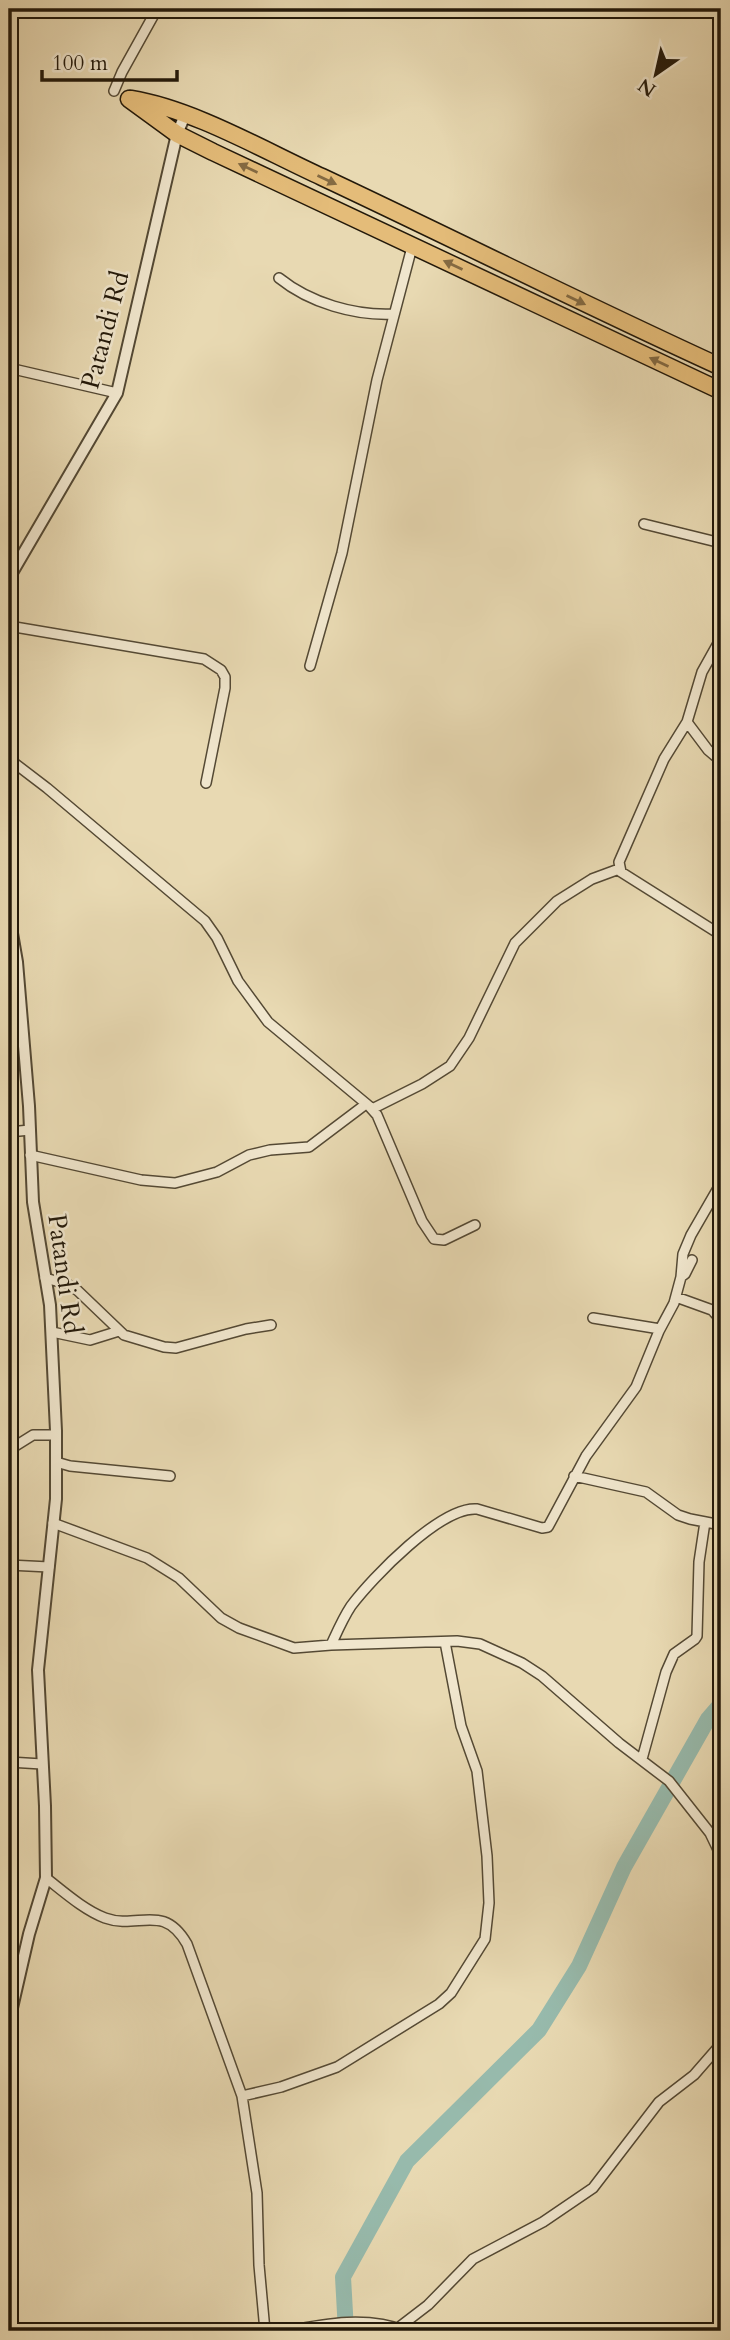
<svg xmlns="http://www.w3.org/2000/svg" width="730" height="2340" viewBox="0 0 730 2340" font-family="Cardo,serif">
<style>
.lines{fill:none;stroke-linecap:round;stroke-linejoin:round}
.river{stroke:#97baac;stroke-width:16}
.minor-casing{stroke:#544934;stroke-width:12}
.tertiary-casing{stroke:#544934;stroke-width:14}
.trunk-casing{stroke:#23190a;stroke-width:19}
.minor{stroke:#f0e6cd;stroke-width:9}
.tertiary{stroke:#f0e6cd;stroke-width:10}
.trunk{stroke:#e4bc79;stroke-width:16}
.oneway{fill:#846a42}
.labels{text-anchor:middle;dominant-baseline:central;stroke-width:5;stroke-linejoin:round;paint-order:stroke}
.street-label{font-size:26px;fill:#23190a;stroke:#f0e6cd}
</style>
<rect width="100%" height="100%" fill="#e8d9b2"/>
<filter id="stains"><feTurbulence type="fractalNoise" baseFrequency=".00286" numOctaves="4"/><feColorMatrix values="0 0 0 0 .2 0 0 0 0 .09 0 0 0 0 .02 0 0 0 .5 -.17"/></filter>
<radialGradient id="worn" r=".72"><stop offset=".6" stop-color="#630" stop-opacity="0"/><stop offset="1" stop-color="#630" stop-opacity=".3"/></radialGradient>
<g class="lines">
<path class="river" d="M346 2331 343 2277 407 2161 539 2030 579 1966 624 1867 708 1719 721 1704"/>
<g class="minor-casing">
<path id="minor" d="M114 91 122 72 157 9
M279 278C310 303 355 316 394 314
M9 368 117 393
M644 524 721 543
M9 626 204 659 221 670 225 677V688L206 783
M721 638 702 672 687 722 664 759 619 862 621 872 721 935
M310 666 342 553 377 380 412 247
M687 722 708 750 721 761
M9 759 47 788 205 921 217 938 238 981 268 1022 369 1106 377 1115 422 1221 434 1239 444 1240 475 1225
M372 1109 422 1084 450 1066 469 1038 515 943 557 901 592 879 619 869
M9 1132 30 1130
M30 1155 141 1180 175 1183 217 1172 249 1155 270 1150 309 1147 366 1104
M681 1277 685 1274 692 1260
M45 1278 67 1284 77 1290 124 1335 164 1347 176 1348 246 1329 271 1325
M676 1297 712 1310 721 1320
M593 1318 660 1329
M52 1332 90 1340 119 1331
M9 1450 33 1435H56
M56 1462 70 1466 170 1476
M574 1476 646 1492 678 1515 690 1519 721 1525
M53 1523 147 1558 179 1578 221 1618 239 1628 294 1648 331 1645 457 1641 480 1644 522 1663 542 1676 619 1743 669 1781 710 1833 721 1856
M9 1565 49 1567
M331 1645C337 1632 343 1618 351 1606 372 1578 441 1506 477 1509L542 1528 548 1527 586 1456 636 1387 659 1331 674 1303 681 1277 683 1254 691 1235 721 1183
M642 1759 666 1672 674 1654 695 1639 697 1636 699 1562 705 1522
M9 1762 42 1764
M46 1878C64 1892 84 1910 105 1918 138 1930 163 1902 187 1944L242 2096 257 2193 259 2265 265 2331
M242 2096 281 2087 337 2067 439 2004 451 1993 485 1939 489 1903 487 1856 477 1771 461 1726 445 1642
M398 2328 428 2305 473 2259 543 2222 593 2188 659 2102 694 2075 721 2044
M288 2331C327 2323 368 2316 406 2331"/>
</g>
<g class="tertiary-casing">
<path id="tertiary" d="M9 578 117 393 177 134 185 115
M9 916 17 962 29 1106 33 1202 50 1305 56 1431V1499L38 1670 45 1806 46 1878 29 1934 12 2008 9 2052"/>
</g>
<g class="trunk-casing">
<path id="trunk" d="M129 99 177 134 213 152 721 391
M131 99C193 109 265 151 322 177 456 240 587 306 721 367"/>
</g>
<use href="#minor" class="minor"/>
<use href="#tertiary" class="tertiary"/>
<use href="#trunk" class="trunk"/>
</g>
<defs><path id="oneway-solid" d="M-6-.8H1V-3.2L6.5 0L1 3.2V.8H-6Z" transform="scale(1.75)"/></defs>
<g class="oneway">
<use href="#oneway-solid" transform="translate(248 168) rotate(-155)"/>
<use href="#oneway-solid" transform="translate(327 180) rotate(25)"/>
<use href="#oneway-solid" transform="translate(453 265) rotate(-155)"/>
<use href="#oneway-solid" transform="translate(576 300) rotate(26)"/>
<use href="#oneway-solid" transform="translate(659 362) rotate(-155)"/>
</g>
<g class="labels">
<g class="street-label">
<text transform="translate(105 330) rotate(-75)">Patandi Rd</text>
<text transform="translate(65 1274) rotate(82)">Patandi Rd</text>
</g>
</g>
<rect width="730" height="2340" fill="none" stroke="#e8d9b2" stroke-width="35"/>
<rect x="10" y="10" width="709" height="2319" fill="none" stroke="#23190a" stroke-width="3.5"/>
<rect x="18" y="18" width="695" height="2305" fill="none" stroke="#23190a" stroke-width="2"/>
<g transform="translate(656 74) rotate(214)" stroke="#f0e6cd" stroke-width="5" paint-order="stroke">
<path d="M0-5L12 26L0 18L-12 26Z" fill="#23190a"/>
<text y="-10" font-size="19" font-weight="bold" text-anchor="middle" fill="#23190a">N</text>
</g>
<path d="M42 70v10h135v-10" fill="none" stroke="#23190a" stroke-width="3.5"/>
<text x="52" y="70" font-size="21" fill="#23190a" stroke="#f0e6cd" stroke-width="5" paint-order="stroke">100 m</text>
<rect width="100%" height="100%" filter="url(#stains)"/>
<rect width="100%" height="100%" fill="url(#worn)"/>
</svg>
